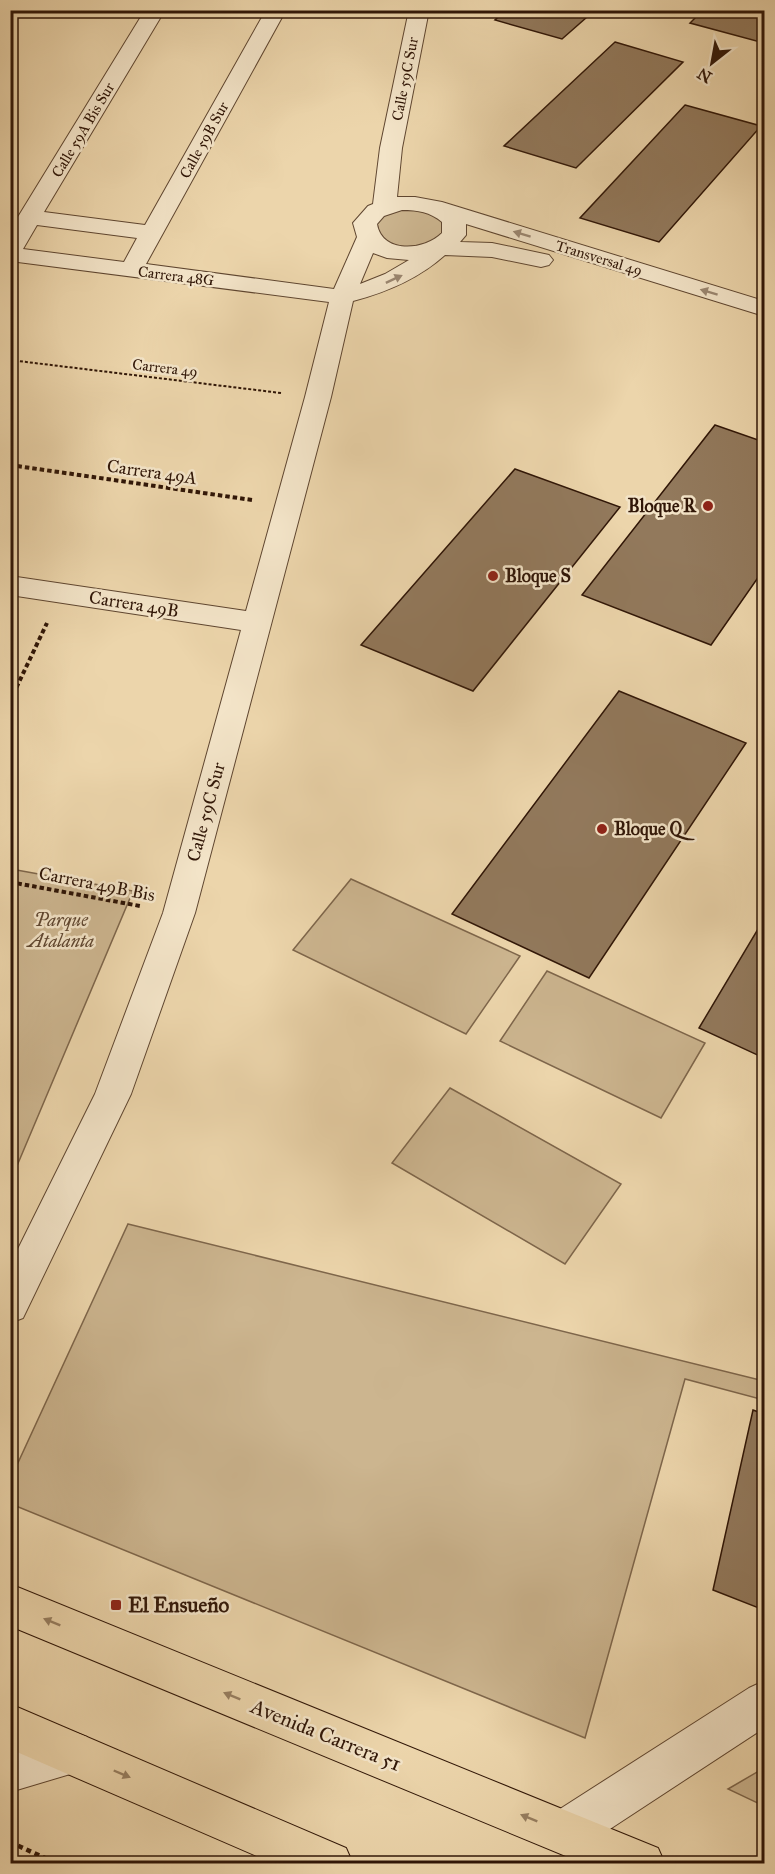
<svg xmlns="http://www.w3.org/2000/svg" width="775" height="1874" viewBox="0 0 775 1874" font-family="'IM FELL Great Primer',serif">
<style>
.green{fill:#ccb58f;stroke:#7e664b;stroke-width:1.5}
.building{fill:#92795c;stroke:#301607;stroke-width:1.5}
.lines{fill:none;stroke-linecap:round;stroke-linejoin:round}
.minor-casing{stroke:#5f4630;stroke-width:2}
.major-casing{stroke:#301607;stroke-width:2}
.path-far2{stroke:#301607;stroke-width:2;stroke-dasharray:3 2;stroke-linecap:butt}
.path-far1{stroke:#301607;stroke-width:4;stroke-dasharray:4.5 3;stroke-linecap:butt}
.path{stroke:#301607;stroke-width:4.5;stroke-dasharray:5 4;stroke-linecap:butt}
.minor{fill:#f3e4c8;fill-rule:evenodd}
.major{fill:#ecd5ab;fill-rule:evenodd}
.oneway{fill:#9b8771}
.oneway2{fill:#977f61}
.poi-dot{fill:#8f2418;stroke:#f3e4c8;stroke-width:2}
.labels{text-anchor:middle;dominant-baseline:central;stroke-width:5;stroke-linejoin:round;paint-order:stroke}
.far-street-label{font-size:15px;fill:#301607;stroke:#f3e4c8}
.street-label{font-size:18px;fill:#301607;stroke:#f3e4c8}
.poi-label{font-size:18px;font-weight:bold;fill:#301607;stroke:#f3e4c8;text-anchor:start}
.park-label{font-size:18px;font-style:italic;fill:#5f4630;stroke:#f3e4c8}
.near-poi-label{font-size:21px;font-weight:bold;fill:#301607;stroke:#f3e4c8;text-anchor:start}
.near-street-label{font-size:21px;fill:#301607;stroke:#f3e4c8}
</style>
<rect width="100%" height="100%" fill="#ecd5ab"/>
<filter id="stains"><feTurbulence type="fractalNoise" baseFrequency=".00333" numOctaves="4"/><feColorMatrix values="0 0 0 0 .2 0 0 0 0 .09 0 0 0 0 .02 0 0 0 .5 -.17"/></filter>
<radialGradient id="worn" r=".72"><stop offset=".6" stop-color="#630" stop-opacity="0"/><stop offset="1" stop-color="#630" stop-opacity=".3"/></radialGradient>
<path class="green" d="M384 207 443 211 446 245 382 248 369 216Z
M11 869 133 891 11 1180 10 869Z
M351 879 520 956 466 1034 293 950Z
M547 971 705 1043 661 1118 500 1041Z
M450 1088 621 1184 565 1264 392 1163Z
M128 1224 764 1381V1400L685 1379 585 1738 11 1504V1478Z
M764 1768V1806L728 1789Z"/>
<path class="building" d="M506 10H595L562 39 495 20Z
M703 10H764V43L690 23Z
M615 42 683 62 576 168 504 146Z
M685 105 761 126 659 242 580 218Z
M715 425 764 442V569L711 645 582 595Z
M515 469 620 507 473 691 361 645Z
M619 691 746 743 589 978 452 914Z
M764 919V1058L699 1028Z
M753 1410 764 1414V1610L713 1590Z"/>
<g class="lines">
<g class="minor-casing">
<path id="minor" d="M10 10H23L17 17 10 19Z
M145 10H165L44 212 145 225 266 10H286L146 264 334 289 357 237 353 223 368 206 373 204 380 148 409 10H429L402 148 397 197H415L442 202 764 301V316L466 224V235L460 242 492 243 549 255 553 260 549 265 541 267 492 257 445 255C418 279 387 292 353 301L331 397 195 913 131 1094 23 1318 10 1323V1265L95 1094 163 913 241 630 10 595V576L246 611 305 397 329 302 10 261V230ZM402 210C418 210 430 212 442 222V233C424 251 382 254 377 224L384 216ZM37 225 137 238 124 262 23 249ZM373 253 387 258 409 260 385 274 360 284Z
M764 1681V1728L581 1848 565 1855 549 1848 542 1832 549 1816 749 1688Z
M71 1731 87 1737 93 1753 87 1769 10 1792V1748Z"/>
</g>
<g class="major-casing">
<path id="major" d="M10 1584 658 1848 665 1864H585L10 1626Z
M10 1704 346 1848 353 1864H275L10 1749Z"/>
</g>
<path class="path-far2" d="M10 360 281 393"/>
<path class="path-far1" d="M10 465 252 500
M10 701 47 623
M10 882 140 906"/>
<path class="path" d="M10 1842 58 1864"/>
<use href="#minor" class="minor"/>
<use href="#major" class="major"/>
</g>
<defs><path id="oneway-solid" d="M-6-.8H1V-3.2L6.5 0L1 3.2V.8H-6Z" transform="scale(1.5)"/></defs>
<g class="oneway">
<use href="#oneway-solid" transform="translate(522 234) rotate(-163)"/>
<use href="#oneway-solid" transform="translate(394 279) rotate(-25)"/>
<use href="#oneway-solid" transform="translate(709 292) rotate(-163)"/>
</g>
<g class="oneway2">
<use href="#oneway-solid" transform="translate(52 1622) rotate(-158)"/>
<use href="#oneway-solid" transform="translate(232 1696) rotate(-158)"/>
<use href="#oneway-solid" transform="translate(122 1774) rotate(23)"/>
<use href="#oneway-solid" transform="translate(529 1818) rotate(-158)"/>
</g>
<g class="poi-dot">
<circle cx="708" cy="506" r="6"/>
<circle cx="493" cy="576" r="6"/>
<circle cx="602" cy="829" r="6"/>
<rect x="110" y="1599" width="12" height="12" rx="3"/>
</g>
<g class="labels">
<g class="far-street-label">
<text transform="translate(405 79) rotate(-79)">Calle 59C Sur</text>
<text transform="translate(83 130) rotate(-59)">Calle 59A Bis Sur</text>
<text transform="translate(204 140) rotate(-61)">Calle 59B Sur</text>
<text transform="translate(599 258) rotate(17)">Transversal 49</text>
<text transform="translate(176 276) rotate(7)">Carrera 48G</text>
<text transform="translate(165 368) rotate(7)">Carrera 49</text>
</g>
<g class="street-label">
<text transform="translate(152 472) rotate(8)">Carrera 49A</text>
<text transform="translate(134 604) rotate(9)">Carrera 49B</text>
<text transform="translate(206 812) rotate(-75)">Calle 59C Sur</text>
<text transform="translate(97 884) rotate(11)">Carrera 49B Bis</text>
</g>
<g class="poi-label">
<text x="696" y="506" text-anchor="end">Bloque R</text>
<text x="505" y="576">Bloque S</text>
<text x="614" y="829">Bloque Q</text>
</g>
<g class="park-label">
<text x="61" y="920">Parque<tspan x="61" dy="21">Atalanta</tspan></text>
</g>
<g class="near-poi-label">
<text x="128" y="1605">El Ensueño</text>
</g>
<g class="near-street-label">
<text transform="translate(326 1735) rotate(22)">Avenida Carrera 51</text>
</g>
</g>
<rect width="775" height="1874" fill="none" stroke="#ecd5ab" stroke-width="36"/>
<rect x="12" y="12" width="751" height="1850" fill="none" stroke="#301607" stroke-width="3"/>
<rect x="18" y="18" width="739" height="1838" fill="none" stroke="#301607" stroke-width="1.5"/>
<g transform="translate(712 63) rotate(211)" stroke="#f3e4c8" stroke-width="4.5" paint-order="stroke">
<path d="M0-4.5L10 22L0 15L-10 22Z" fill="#301607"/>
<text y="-9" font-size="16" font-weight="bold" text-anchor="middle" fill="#301607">N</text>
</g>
<rect width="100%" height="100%" filter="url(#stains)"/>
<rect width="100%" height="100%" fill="url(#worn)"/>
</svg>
